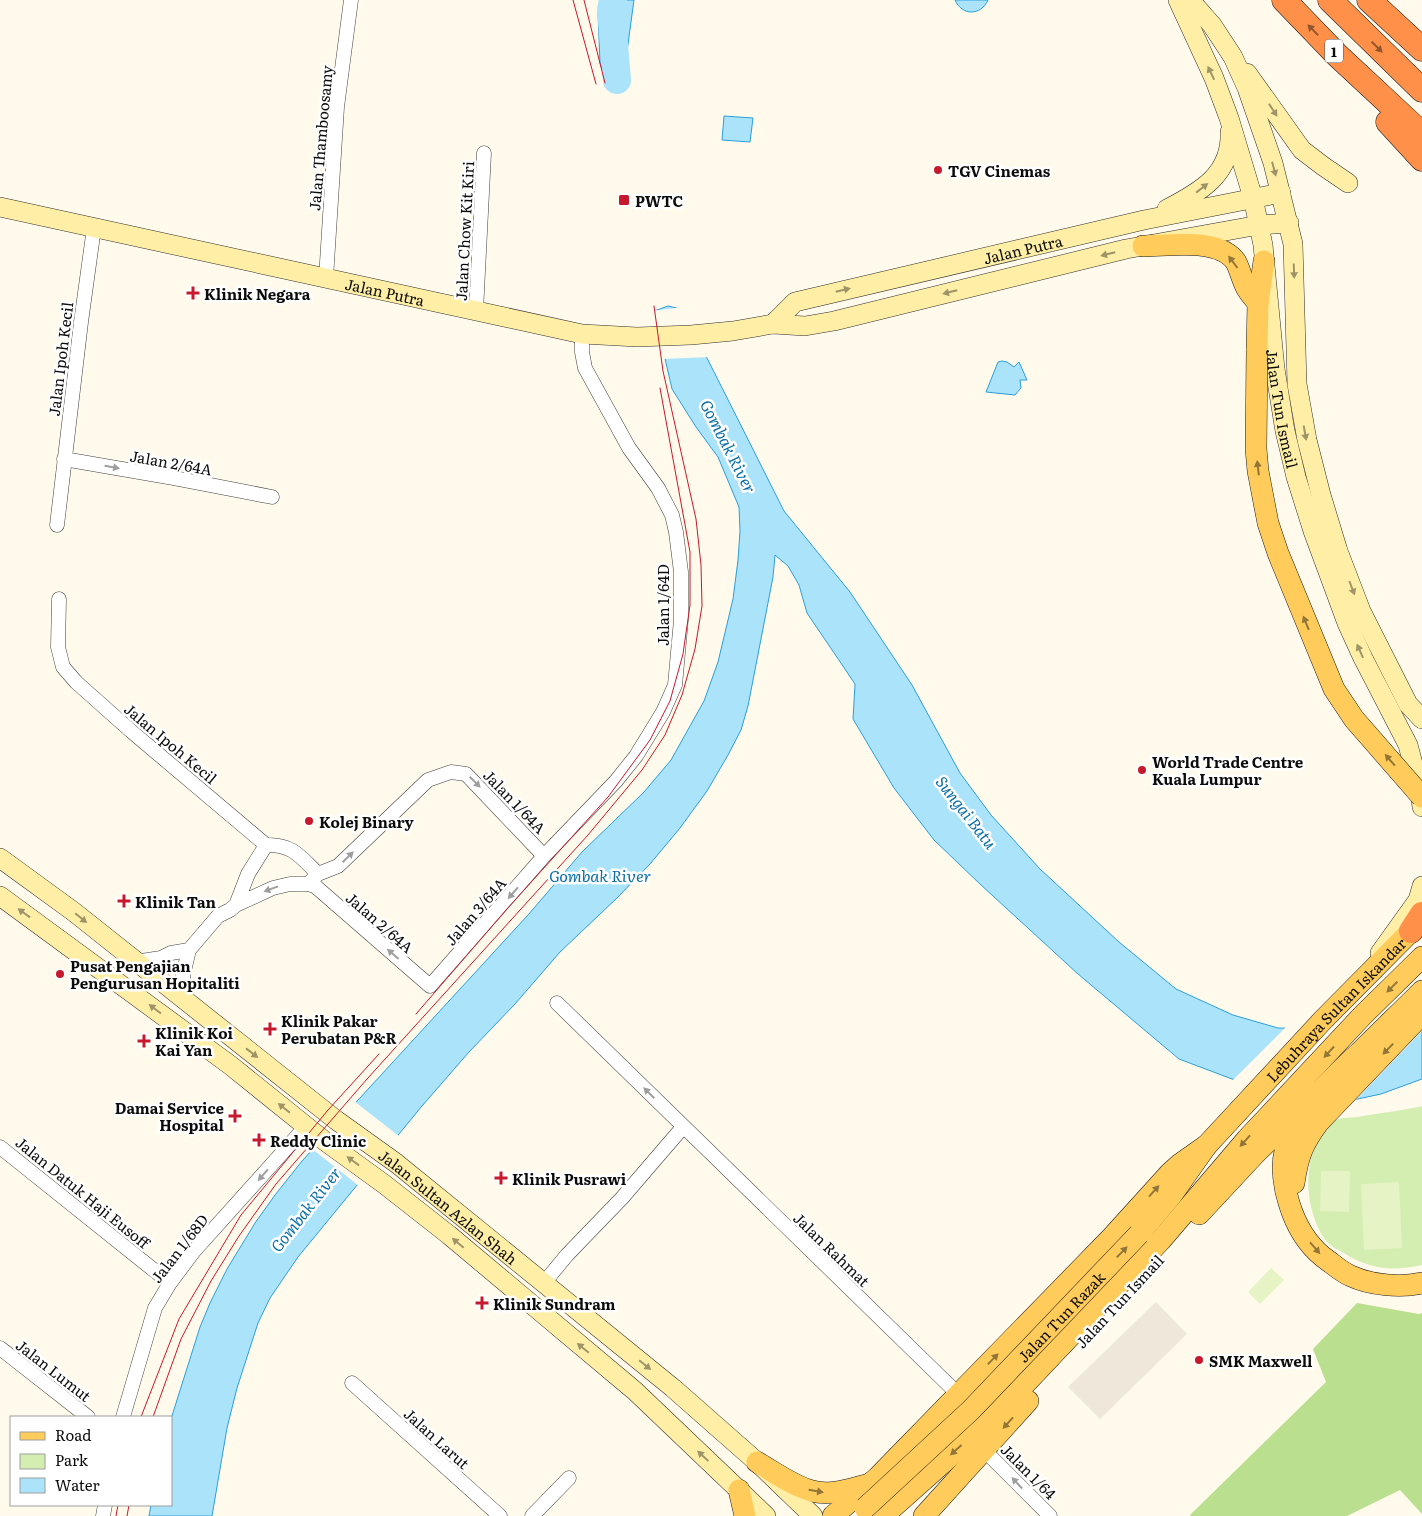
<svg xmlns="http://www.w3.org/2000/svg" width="1422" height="1516" viewBox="0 0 1422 1516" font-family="Literata,serif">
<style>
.green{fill:#d4edb1}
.forest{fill:#b9df8f}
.pitch{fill:#e6f3c4}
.plaza{fill:#efe8da}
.water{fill:#abe3fb;stroke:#2b9fd9}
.pier{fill:#fffaeb}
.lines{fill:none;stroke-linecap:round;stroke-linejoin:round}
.river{stroke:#abe3fb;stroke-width:28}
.street-casing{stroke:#3f3f3f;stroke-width:15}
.secondary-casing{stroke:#2e2e2e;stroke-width:20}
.primary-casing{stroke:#1d1d1d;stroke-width:22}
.highway-casing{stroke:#1d1d1d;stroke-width:25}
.street{stroke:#fff;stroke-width:14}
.secondary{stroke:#ffefa6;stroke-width:19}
.primary{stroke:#ffcc5b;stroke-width:21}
.highway{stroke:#ff9049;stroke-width:24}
.tram{stroke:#c7192d;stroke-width:1}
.primary-bridge-casing{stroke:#1d1d1d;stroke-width:22;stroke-linecap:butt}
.primary-bridge{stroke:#ffcc5b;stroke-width:21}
.oneway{fill:#92552e}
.oneway2{fill:#9e9468}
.oneway3{fill:#927637}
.oneway4{fill:#9e9e9e}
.poi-dot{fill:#c7192d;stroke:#fff;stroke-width:2}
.labels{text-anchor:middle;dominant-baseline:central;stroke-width:5;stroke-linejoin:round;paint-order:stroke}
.shield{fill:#fff;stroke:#555;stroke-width:1}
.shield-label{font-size:14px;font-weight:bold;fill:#0c0c0c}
.street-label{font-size:15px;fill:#0c0c0c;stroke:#fff}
.poi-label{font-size:15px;font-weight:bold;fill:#0c0c0c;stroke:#fff;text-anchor:start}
.water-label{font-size:16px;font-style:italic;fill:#0b6ea8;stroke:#fff}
</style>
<rect width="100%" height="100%" fill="#fffaeb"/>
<path class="green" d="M1422 1106V1265C1391 1272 1369 1269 1342 1252 1338 1250 1333 1247 1329 1244 1302 1214 1299 1144 1336 1120 1341 1117 1352 1118 1358 1117 1379 1113 1401 1111 1422 1106Z"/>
<path class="forest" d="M1357 1303 1419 1314 1422 1313V1514L1400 1490 1347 1516H1191L1190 1515 1326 1382 1313 1349Z"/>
<path class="pitch" d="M1321 1171H1350L1349 1212 1320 1211Z
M1399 1182 1402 1248 1364 1250 1361 1184Z
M1271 1268 1284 1280 1260 1304 1248 1292Z"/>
<path class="plaza" d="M1156 1302 1187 1334 1100 1419 1068 1387Z"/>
<path class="water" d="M600 0H634L625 66 616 74 602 69 600 63 598 13Z
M955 0H988C981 16 962 16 955 0Z
M724 116 753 118 750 142 722 140Z
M668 306 689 311 705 354 784 511 850 592 912 685 960 773 991 815 1040 869 1119 942 1176 989 1233 1015 1278 1028 1422 1030V1079L1381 1094 1353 1100 1232 1079 1179 1059 1078 974 981 885 934 840 894 788 853 719 855 684 807 613 799 585 788 566 775 555 773 577 748 706 741 730 728 755 707 791 680 828 650 864 617 898 560 952 515 1004 469 1052 422 1106 298 1257 270 1298 258 1323 237 1388 227 1428 212 1516H149L151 1505H171V1419L200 1327 210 1303 227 1269 255 1223 275 1195 302 1161 528 915 582 852 644 792 671 760 704 701 718 662 733 599 738 560 740 531 739 507 718 457 696 427 672 389 654 311Z
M1002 361 1007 362 1014 367 1019 362 1027 380H1020L1021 388 1015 395 986 392 998 362Z"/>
<path class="pier" d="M684 307 692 310 709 357 663 359 651 311Z
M1288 1025 1422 1027V1031L1353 1103 1232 1081Z
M354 1101 400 1137 359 1186 311 1148Z"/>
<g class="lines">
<path class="river" d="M613 0 611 10 617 80"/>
<g class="street-casing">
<path id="street" d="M326 278 337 107 351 0
M476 311 484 153
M64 459 174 478 272 497
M57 525 81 322 94 228
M59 599 58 647 63 667 76 682 131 731 266 845C292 844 300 856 318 874
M308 884 315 886 430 986 544 856 616 781 636 756 663 712 675 685 681 620V572L676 532 672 515 658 488 629 448 585 368 582 352V334
M236 905 248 874 266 845
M135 962 161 958 171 953 189 950
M186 1001 183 975 189 950 218 916 230 910 236 905 273 888 290 884H308L318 874 338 866 428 780 451 772 466 774 544 856
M557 1003 958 1394
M0 1147 170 1283
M543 1284 567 1255 622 1198 683 1127
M0 1348 88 1417
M352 1383 500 1516
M123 1417 155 1308 170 1283 194 1251 300 1133 303 1123
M984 1450 1050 1516
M103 1516 105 1505
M532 1516 569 1478"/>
</g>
<g class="secondary-casing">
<g id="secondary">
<path id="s1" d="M1178 0 1214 78 1229 118 1253 198 1263 245 1275 369 1285 431 1296 477 1313 531 1347 623 1363 658 1408 745 1420 790 1422 807"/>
<path d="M1190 0 1212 25 1233 57 1247 88 1273 163 1293 244 1297 384 1307 440 1321 495 1338 551 1361 611 1408 704 1422 719"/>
<path d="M1247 73 1302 150 1323 166 1348 183"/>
<path id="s2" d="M0 207 582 334 637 337 691 335 733 331 773 324 805 326 834 321 1126 249 1259 225 1289 223"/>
<path d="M1167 209C1200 192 1232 174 1230 132"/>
<path id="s3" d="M773 324 795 302 1144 220 1281 193"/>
<path id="s4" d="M0 858 74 912 336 1120 396 1163 673 1388 757 1462 813 1516"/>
<path d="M0 896 230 1065 322 1139 384 1184 449 1235 635 1391 766 1516"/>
<path d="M1380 953 1418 900 1422 886"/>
</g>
</g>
<g class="primary-casing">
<g id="primary">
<path d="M1143 246C1169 246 1219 237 1236 262 1240 270 1242 279 1246 287 1249 293 1254 298 1258 303"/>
<path d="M1257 350 1258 303 1264 261"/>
<path d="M1422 991C1402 1011 1382 1030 1362 1050 1334 1076 1294 1112 1285 1151 1281 1167 1284 1188 1289 1203 1295 1223 1306 1243 1323 1257 1332 1263 1341 1272 1351 1276 1370 1285 1401 1288 1422 1283"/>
<path d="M1294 1183C1298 1156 1302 1145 1318 1123L1422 1014"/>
<path d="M1199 1214 1254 1155 1318 1092"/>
<path id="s5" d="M1139 1234 1171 1196 1207 1145 1322 1021 1422 920"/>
<path d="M757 1462C774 1472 793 1486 812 1491 830 1496 849 1489 866 1485"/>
<path d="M739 1490 745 1516"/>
<path d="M833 1516 878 1477 1112 1237 1170 1173 1180 1164 1207 1145"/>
<path d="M883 1516 991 1420 1161 1240 1247 1139 1362 1016 1422 957"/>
<path d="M924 1516 1028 1401"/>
</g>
</g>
<g class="highway-casing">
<path id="highway" d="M1284 0 1337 55 1422 134
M1330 0 1422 90
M1369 0 1422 49
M1388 122 1422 159
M1411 931 1422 914"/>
</g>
<use href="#street" class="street"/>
<use href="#secondary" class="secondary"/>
<use href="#primary" class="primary"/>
<use href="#highway" class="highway"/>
<path class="tram" d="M573 0 596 84
M584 0 605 83
M416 1014 506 910 608 797 650 740 670 701 683 654 690 605V552L660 388
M141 1417 179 1319 241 1215 328 1110 379 1054
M153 1417 181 1339 211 1281 239 1236 276 1184 367 1079 588 835 642 770 665 735 682 695 695 649 702 606 701 565 696 519 663 371 654 306
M116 1516 118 1505
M127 1516 129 1505"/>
<g class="primary-bridge-casing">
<g id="primary-bridge">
<path d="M1257 350 1256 449 1258 471 1268 523 1278 553 1334 689 1354 719 1422 797"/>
<path id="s6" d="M865 1508 971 1410 1139 1234"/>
</g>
</g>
<use href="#primary-bridge" class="primary-bridge"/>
</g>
<defs><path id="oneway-solid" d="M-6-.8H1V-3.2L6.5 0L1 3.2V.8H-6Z" transform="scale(1.25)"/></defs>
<g class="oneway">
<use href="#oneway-solid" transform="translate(1313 30) rotate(-134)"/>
<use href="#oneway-solid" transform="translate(1377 47) rotate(45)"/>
</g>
<g class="oneway2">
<use href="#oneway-solid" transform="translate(1211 73) rotate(-115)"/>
<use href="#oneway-solid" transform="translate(1273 110) rotate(57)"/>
<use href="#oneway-solid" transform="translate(1274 169) rotate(75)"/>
<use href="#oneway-solid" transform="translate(1202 188) rotate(-38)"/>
<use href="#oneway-solid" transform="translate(1108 254) rotate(166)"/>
<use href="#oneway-solid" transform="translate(1294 271) rotate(88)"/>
<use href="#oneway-solid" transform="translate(843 290) rotate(-13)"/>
<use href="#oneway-solid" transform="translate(950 292) rotate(166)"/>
<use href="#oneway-solid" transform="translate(1305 433) rotate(80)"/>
<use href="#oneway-solid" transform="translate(1352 588) rotate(69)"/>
<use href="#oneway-solid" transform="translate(1360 651) rotate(-114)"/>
<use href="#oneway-solid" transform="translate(24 913) rotate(-144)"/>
<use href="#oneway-solid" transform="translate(81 918) rotate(39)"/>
<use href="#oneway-solid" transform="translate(155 1009) rotate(-143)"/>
<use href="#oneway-solid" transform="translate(252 1053) rotate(38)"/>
<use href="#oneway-solid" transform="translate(284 1108) rotate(-141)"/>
<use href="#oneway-solid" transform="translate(353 1161) rotate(-144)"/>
<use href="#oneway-solid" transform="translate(458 1243) rotate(-140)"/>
<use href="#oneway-solid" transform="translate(583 1348) rotate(-141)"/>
<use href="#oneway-solid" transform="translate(645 1365) rotate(39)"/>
<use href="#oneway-solid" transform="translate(703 1456) rotate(-137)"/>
</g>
<g class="oneway3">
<use href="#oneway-solid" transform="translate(1233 262) rotate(-127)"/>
<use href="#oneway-solid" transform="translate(1258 468) rotate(-97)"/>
<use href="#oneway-solid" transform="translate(1306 623) rotate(-112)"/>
<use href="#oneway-solid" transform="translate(1390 760) rotate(-131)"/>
<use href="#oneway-solid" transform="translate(1392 987) rotate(135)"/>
<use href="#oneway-solid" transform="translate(1388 1049) rotate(134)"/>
<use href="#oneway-solid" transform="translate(1329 1052) rotate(133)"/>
<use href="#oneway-solid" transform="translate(1245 1141) rotate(132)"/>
<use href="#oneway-solid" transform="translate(1154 1191) rotate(-48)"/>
<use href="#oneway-solid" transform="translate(1315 1248) rotate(49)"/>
<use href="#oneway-solid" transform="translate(1122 1252) rotate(-46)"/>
<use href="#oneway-solid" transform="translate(993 1359) rotate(-46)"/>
<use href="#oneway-solid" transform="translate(1008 1423) rotate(132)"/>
<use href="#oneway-solid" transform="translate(956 1450) rotate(138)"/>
<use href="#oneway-solid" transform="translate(816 1491) rotate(10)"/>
</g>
<g class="oneway4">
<use href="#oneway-solid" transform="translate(112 467) rotate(10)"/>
<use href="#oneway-solid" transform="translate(475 782) rotate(45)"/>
<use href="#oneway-solid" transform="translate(348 857) rotate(-44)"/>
<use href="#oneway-solid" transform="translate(271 889) rotate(160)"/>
<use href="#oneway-solid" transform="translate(513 893) rotate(131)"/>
<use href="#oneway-solid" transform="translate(393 954) rotate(-139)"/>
<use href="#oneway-solid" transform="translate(649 1093) rotate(-135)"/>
<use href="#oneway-solid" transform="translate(263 1175) rotate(131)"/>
<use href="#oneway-solid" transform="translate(1017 1483) rotate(-133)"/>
</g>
<g class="poi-dot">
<circle cx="938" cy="170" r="5"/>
<rect x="618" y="194" width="12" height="12" rx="2.5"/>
<path d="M190.5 285.5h5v5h5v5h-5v5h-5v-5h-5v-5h5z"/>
<circle cx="1142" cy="770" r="5"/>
<circle cx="309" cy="821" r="5"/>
<path d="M121.5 893.5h5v5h5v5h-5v5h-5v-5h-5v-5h5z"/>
<circle cx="60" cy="974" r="5"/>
<path d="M267.5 1021.5h5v5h5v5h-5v5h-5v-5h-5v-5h5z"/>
<path d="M141.5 1033.5h5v5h5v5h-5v5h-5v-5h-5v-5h5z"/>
<path d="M232.5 1108.5h5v5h5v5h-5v5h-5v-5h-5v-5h5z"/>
<path d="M256.5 1132.5h5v5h5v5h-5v5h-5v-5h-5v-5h5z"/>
<path d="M498.5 1170.5h5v5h5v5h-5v5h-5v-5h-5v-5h5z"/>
<path d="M479.5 1295.5h5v5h5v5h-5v5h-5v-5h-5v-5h5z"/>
<circle cx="1199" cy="1360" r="5"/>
</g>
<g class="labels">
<rect class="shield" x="1325" y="39.5" width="18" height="23" rx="4"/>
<g class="shield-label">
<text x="1334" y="51">1</text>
</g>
<g class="street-label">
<text transform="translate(320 138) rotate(-85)">Jalan Thamboosamy</text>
<text transform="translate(464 231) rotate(-87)">Jalan Chow Kit Kiri</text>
<text stroke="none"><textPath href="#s3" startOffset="265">Jalan Putra</textPath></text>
<text stroke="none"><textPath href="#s2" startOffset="394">Jalan Putra</textPath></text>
<text transform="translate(60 359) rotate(-83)">Jalan Ipoh Kecil</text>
<text stroke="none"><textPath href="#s1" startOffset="425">Jalan Tun Ismail</textPath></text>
<text transform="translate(171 462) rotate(10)">Jalan 2/64A</text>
<text transform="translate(662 605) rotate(-90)">Jalan 1/64D</text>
<text transform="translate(171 743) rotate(40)">Jalan Ipoh Kecil</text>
<text transform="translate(515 801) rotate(46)">Jalan 1/64A</text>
<text transform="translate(475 911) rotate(-49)">Jalan 3/64A</text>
<text transform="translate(380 922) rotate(41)">Jalan 2/64A</text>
<text stroke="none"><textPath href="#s5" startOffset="299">Lebuhraya Sultan Iskandar</textPath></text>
<text transform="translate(83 1192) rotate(39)">Jalan Datuk Haji Eusoff</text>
<text stroke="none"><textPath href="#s4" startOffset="568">Jalan Sultan Azlan Shah</textPath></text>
<text transform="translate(179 1248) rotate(-52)">Jalan 1/68D</text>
<text transform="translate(832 1249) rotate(44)">Jalan Rahmat</text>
<text transform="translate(1119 1301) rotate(-47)">Jalan Tun Ismail</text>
<text stroke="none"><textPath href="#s6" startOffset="274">Jalan Tun Razak</textPath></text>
<text transform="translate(54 1370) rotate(38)">Jalan Lumut</text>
<text transform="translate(437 1438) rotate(42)">Jalan Larut</text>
<text transform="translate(1029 1471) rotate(45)">Jalan 1/64</text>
</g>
<g class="poi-label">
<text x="948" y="170">TGV Cinemas</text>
<text x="635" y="200">PWTC</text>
<text x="204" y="293">Klinik Negara</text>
<text x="1152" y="761">World Trade Centre<tspan x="1152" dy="17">Kuala Lumpur</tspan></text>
<text x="319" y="821">Kolej Binary</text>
<text x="135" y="901">Klinik Tan</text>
<text x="70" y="965">Pusat Pengajian<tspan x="70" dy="17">Pengurusan Hopitaliti</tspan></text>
<text x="281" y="1020">Klinik Pakar<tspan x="281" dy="17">Perubatan P&amp;R</tspan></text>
<text x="155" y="1032">Klinik Koi<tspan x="155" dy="17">Kai Yan</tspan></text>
<text x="224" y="1107" text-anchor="end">Damai Service<tspan x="224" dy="17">Hospital</tspan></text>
<text x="270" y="1140">Reddy Clinic</text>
<text x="512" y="1178">Klinik Pusrawi</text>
<text x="493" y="1303">Klinik Sundram</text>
<text x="1209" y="1360">SMK Maxwell</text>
</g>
<g class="water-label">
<text transform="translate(729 446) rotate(63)">Gombak River</text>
<text transform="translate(967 812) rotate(52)">Sungai Batu</text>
<text x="600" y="875">Gombak River</text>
<text transform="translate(305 1209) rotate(-52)">Gombak River</text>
</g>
</g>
<rect x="10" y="1416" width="162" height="90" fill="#ffffff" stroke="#9e9e9e"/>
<rect x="20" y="1432" width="25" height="8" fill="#ffcc5b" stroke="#9e9e9e"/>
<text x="55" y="1441" font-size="15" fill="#0c0c0c">Road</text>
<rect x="20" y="1454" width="25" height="15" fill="#d4edb1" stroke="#9e9e9e"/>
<text x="55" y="1466" font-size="15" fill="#0c0c0c">Park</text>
<rect x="20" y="1478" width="25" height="15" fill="#abe3fb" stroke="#9e9e9e"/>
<text x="55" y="1491" font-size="15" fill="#0c0c0c">Water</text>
</svg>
